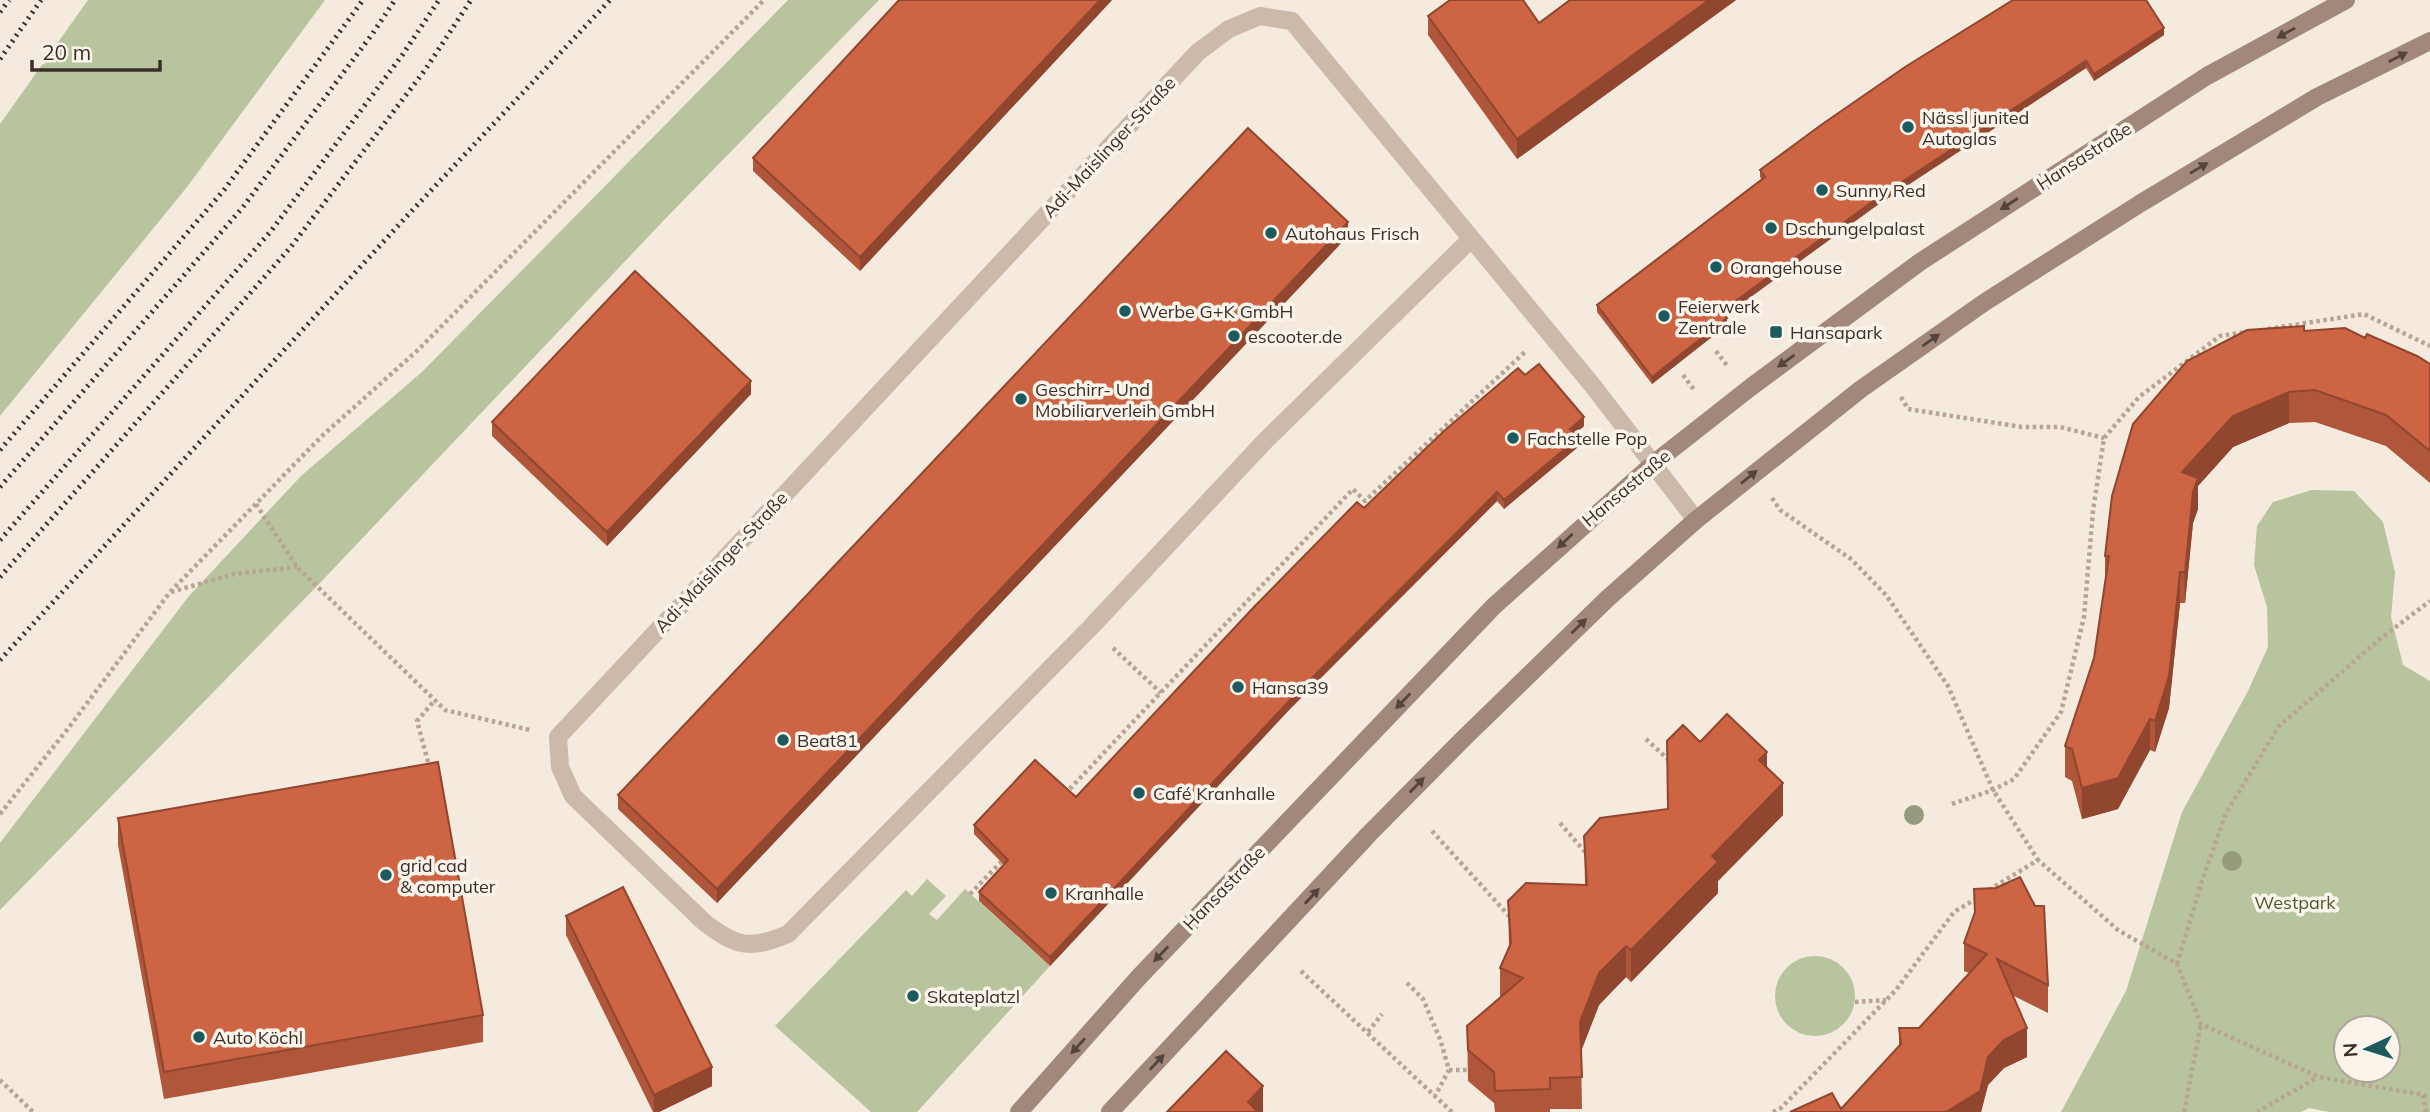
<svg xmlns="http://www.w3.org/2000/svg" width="2430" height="1112" viewBox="0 0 2430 1112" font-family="Mulish,sans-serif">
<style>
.green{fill:#b7c49d;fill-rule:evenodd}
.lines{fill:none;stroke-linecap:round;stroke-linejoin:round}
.path{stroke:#b9a393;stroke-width:4.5;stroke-dasharray:3.5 3.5;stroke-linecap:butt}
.service{stroke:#cdb9a9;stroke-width:18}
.secondary{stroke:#a1887a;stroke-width:18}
.rail{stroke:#3a2e29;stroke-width:5;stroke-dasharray:2 5;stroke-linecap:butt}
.tree{fill:#969b7c}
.wall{fill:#b0563a}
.shaded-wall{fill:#90462f}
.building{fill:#cd6443;stroke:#90462f;stroke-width:2}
.oneway{fill:#54443d}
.poi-dot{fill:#1c5a5e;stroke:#fbf4eb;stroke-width:2.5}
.labels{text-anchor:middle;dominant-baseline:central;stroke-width:7;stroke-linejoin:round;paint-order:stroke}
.poi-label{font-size:18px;fill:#3a2e29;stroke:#fbf4eb;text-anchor:start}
.street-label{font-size:18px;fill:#3a2e29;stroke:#fbf4eb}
.park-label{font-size:18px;fill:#495a2b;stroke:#fbf4eb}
</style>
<rect width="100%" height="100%" fill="#f4eade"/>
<path class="green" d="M88 0H325L187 187 0 416V124Z
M788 0H879L666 218 319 584 0 910V843L189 596 301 476 422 372Z
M2312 490 2354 491 2383 522 2395 572 2391 617 2403 665 2430 681V1112H2329L2309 1108 2301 1112H2061L2126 991 2182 812 2248 691 2268 647 2267 607 2254 565 2257 526 2273 502ZM2346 1028H2388V1070H2346Z
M927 879 946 896 929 914 937 920 965 889 1050 966 917 1112H871L775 1026 906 890 912 896Z
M1775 996a40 40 0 1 1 80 0a40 40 0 1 1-80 0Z"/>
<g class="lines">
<path class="path" d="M2268 329 2364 314 2430 346
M1716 351 1728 367
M1683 375 1695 391
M1901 397 1908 409 2022 427H2060L2104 438
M1772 498 1780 510 1851 559 1886 595 1948 686 1993 790 2038 860
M256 504 297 567 445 710 530 730
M171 592 234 574 297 567
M1113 648 1161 693
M1646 739 1671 762
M428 762 417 721 435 700
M1065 794 1353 489 1365 501 1526 351
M1952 804 1993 790 2014 779 2061 712 2084 617 2093 511 2104 438 2139 397 2220 336 2246 332
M0 814 70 726 170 592 322 436 419 349 764 0
M1560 823 1586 853
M1432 831 1511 918
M1989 890 2038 860 2118 930 2177 964 2201 1024 2319 1077 2430 1096
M970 894 1004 859
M2177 964 2202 881 2226 813 2279 726 2380 639 2430 601
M1301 971 1452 1112
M1407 983 1423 999 1440 1039 1449 1070 1435 1096
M1855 1002 1886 1000
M1368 1032 1382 1014
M1449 1070H1467
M0 1080 33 1112
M2423 1095 2426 1112
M1773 1112 1781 1108 1896 990 1954 912 1979 897
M2184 1112 2201 1024
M2257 1112 2318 1077"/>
<path class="service" d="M1471 239 1266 440 1091 627 788 934C750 950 736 947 704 922L573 796 560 767 558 737 1198 52 1229 29 1260 16 1292 21 1593 386 1696 520"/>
<path class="secondary" d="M1019 1112 1139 977 1494 606 1653 464 1751 387 1920 262 2207 76 2346 0
M1110 1112 1369 834 1463 739 1607 599 1696 520 1861 389 1985 302 2141 203 2317 97 2430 41"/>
<path class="rail" d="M0 12 9 0
M0 59 41 0
M0 450 224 190 363 0
M0 487 243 207 373 33 395 0
M0 540 271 231 403 54 439 0
M0 577 290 248 425 70 471 0
M0 660 407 216 610 0"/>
</g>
<g class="tree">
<circle cx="1914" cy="815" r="10"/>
<circle cx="2232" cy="861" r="10"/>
</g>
<path class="wall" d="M1112 0 860 271 753 171V158Z
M1570 0H1736L1517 159 1428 35V16L1539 23Z
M2164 35 2094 81 2086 68 1876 206 1725 315 1727 325 1652 384 1597 312V305L1762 180 1760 177V170Z
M1348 236 717 903 618 809V795Z
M2304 331 2365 338 2430 364V483L2386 446 2315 422 2289 423 2233 447 2198 486V509L2193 523 2185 603H2180L2169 708 2155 752 2150 750 2118 809 2082 819 2072 781 2065 777V746L2094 658 2105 580V556Z
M1525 375 1584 426 1575 434 1578 447 1504 509 1497 501 1289 710 1050 966 979 901V892L1004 865 974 834V825L1076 797 1364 508Z
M751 394 607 546 492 436V422Z
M1667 741 1700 742 1767 767 1783 815 1718 881V893L1631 982 1626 977 1599 1005 1581 1051 1582 1109H1550V1112H1495L1494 1103 1468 1081 1467 1026 1500 997V968L1509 947 1508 901 1585 885 1584 836 1667 809Z
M118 818 483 1015V1042L164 1099 118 845Z
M1974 889 2048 985V1013L2012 995 2027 1057 2004 1068 1988 1085 1981 1112H1790L1841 1109 1899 1046V1028H1919L1969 973 1964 971V943L1974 916Z
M566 916 712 1086 659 1112H653L566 935Z"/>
<path class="shaded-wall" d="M1100 0H1112L860 271V257Z
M1709 0H1736L1517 159V139Z
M2164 28V35L2094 81V74Z
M2086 61V68L1876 206 1722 318V311L1876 199Z
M1348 222V236L717 903V889Z
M1727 318V325L1652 384V377Z
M751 381V394L607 546V532Z
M2289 392V423L2233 447 2198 486V509L2193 523 2185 603 2182 472 2233 416Z
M1584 417V426L1570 438V429Z
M1578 438V447L1504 509V500Z
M1497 492V501L1289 710 1050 966V957L1289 701Z
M2180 572V603L2169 708 2155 752V721Z
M2150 719V750L2118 809 2082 819V788Z
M1767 752V783L1759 760Z
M1783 783V815L1718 881V893L1631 982V950L1712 856Z
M1626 946V977L1599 1005 1580 1054V1022L1599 973Z
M2027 1028V1057L2004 1068 1988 1085 1981 1112H1946L1988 1057 2004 1040Z
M712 1067V1086L659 1112H654V1095Z
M1263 1086V1112H1248V1102Z"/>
<path class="building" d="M899 0H1100L860 257 753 158Z
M1450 0H1523L1539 23 1570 0H1709L1517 139 1428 16Z
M2013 0H2146L2164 28 2094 74 2086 61 1876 199 1722 311 1727 318 1652 377 1597 305 1765 177 1760 170 1821 125 1905 67Z
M1248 128 1348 222 717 889 618 795Z
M635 271 751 381 607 532 492 422Z
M2304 326V331L2345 328 2365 338 2367 334 2417 356 2430 364V451L2386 415 2315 390 2289 392 2233 416 2182 472 2198 478 2193 492 2185 572H2180L2169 676 2155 721 2150 719 2118 778 2082 788 2072 749 2065 746 2094 658 2109 556H2105L2112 496 2133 424 2187 361 2247 330Z
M1539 364 1584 417 1570 429 1578 438 1504 500 1497 492 1289 701 1050 957 979 892 1008 860 974 825 1035 760 1076 797 1254 607 1357 502 1364 508 1444 431 1518 368 1525 375Z
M1727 714 1767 752 1759 760 1783 783 1712 856 1718 862 1631 950 1626 946 1599 973 1580 1022 1582 1077 1550 1078V1089L1495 1091 1494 1072 1468 1050 1467 1026 1523 978 1500 968 1511 943 1508 901 1526 883 1587 885 1584 836 1600 818 1668 809 1667 741 1683 725 1700 742Z
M438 762 483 1015 164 1072 118 818Z
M2020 877 2035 906H2044L2048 985 1997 959 2027 1028 2004 1040 1988 1057 1980 1091 1946 1112H1790L1832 1093 1841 1109 1901 1044 1899 1028H1919L1987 954 1964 943 1975 912 1974 889 1996 888Z
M623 887 712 1067 654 1095 566 916Z
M1226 1051 1263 1086 1248 1102 1258 1112H1167Z"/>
<defs><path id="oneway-solid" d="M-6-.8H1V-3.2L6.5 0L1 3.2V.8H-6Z" transform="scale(1.75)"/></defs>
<g class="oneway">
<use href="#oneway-solid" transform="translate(2286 33) rotate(151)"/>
<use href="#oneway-solid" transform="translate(2398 57) rotate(-27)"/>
<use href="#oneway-solid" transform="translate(2199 168) rotate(-31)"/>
<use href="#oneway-solid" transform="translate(2009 204) rotate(147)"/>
<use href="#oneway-solid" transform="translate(1931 340) rotate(-35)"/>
<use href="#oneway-solid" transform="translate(1786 361) rotate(144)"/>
<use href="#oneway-solid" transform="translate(1749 477) rotate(-39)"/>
<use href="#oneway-solid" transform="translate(1565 541) rotate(137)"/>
<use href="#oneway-solid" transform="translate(1579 626) rotate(-44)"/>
<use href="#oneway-solid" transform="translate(1403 701) rotate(134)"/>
<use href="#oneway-solid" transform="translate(1417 785) rotate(-46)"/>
<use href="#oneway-solid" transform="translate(1312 896) rotate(-47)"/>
<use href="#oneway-solid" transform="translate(1161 954) rotate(134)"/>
<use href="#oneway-solid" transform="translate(1078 1046) rotate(132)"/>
<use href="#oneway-solid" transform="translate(1157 1062) rotate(-47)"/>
</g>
<g class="poi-dot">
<circle cx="1908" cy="127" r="7"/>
<circle cx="1822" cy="190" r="7"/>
<circle cx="1771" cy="228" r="7"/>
<circle cx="1271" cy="233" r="7"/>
<circle cx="1716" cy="267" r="7"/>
<circle cx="1125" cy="311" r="7"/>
<circle cx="1664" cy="316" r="7"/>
<rect x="1769" y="325" width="14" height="14" rx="3.5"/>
<circle cx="1234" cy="336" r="7"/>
<circle cx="1021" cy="399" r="7"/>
<circle cx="1513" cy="438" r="7"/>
<circle cx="1238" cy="687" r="7"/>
<circle cx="783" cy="740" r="7"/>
<circle cx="1139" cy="793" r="7"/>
<circle cx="386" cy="875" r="7"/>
<circle cx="1051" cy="893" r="7"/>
<circle cx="913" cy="996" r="7"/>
<circle cx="199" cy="1037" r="7"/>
</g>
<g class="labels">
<g class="poi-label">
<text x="1922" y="117">Nässl junited<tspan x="1922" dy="21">Autoglas</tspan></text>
<text x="1836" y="190">Sunny Red</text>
<text x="1785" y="228">Dschungelpalast</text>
<text x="1285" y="233">Autohaus Frisch</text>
<text x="1730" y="267">Orangehouse</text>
<text x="1678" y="306">Feierwerk<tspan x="1678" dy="21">Zentrale</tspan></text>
<text x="1139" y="311">Werbe G+K GmbH</text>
<text x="1790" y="332">Hansapark</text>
<text x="1248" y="336">escooter.de</text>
<text x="1035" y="389">Geschirr- Und<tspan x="1035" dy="21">Mobiliarverleih GmbH</tspan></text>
<text x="1527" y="438">Fachstelle Pop</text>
<text x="1252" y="687">Hansa39</text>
<text x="797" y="740">Beat81</text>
<text x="1153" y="793">Café Kranhalle</text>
<text x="400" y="865">grid cad<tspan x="400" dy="21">&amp; computer</tspan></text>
<text x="1065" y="893">Kranhalle</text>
<text x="927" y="996">Skateplatzl</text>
<text x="213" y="1037">Auto Köchl</text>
</g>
<g class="street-label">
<text transform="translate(1109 147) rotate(-47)">Adi-Maislinger-Straße</text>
<text transform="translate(2084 156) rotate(-33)">Hansastraße</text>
<text transform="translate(1626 488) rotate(-40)">Hansastraße</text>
<text transform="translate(721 562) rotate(-47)">Adi-Maislinger-Straße</text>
<text transform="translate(1224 888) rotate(-46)">Hansastraße</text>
</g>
<g class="park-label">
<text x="2295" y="902">Westpark</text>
</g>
</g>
<g transform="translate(2367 1049) rotate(266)"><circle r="33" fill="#fbf4eb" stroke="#aea59d" stroke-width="2"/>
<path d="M0-5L12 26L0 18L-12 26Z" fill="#1c5a5e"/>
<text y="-10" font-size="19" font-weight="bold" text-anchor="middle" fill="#3a2e29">N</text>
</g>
<path d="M32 60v10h128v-10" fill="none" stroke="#3a2e29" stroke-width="3.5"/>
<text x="42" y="60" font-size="21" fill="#3a2e29" stroke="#fbf4eb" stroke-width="5" paint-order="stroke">20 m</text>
</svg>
